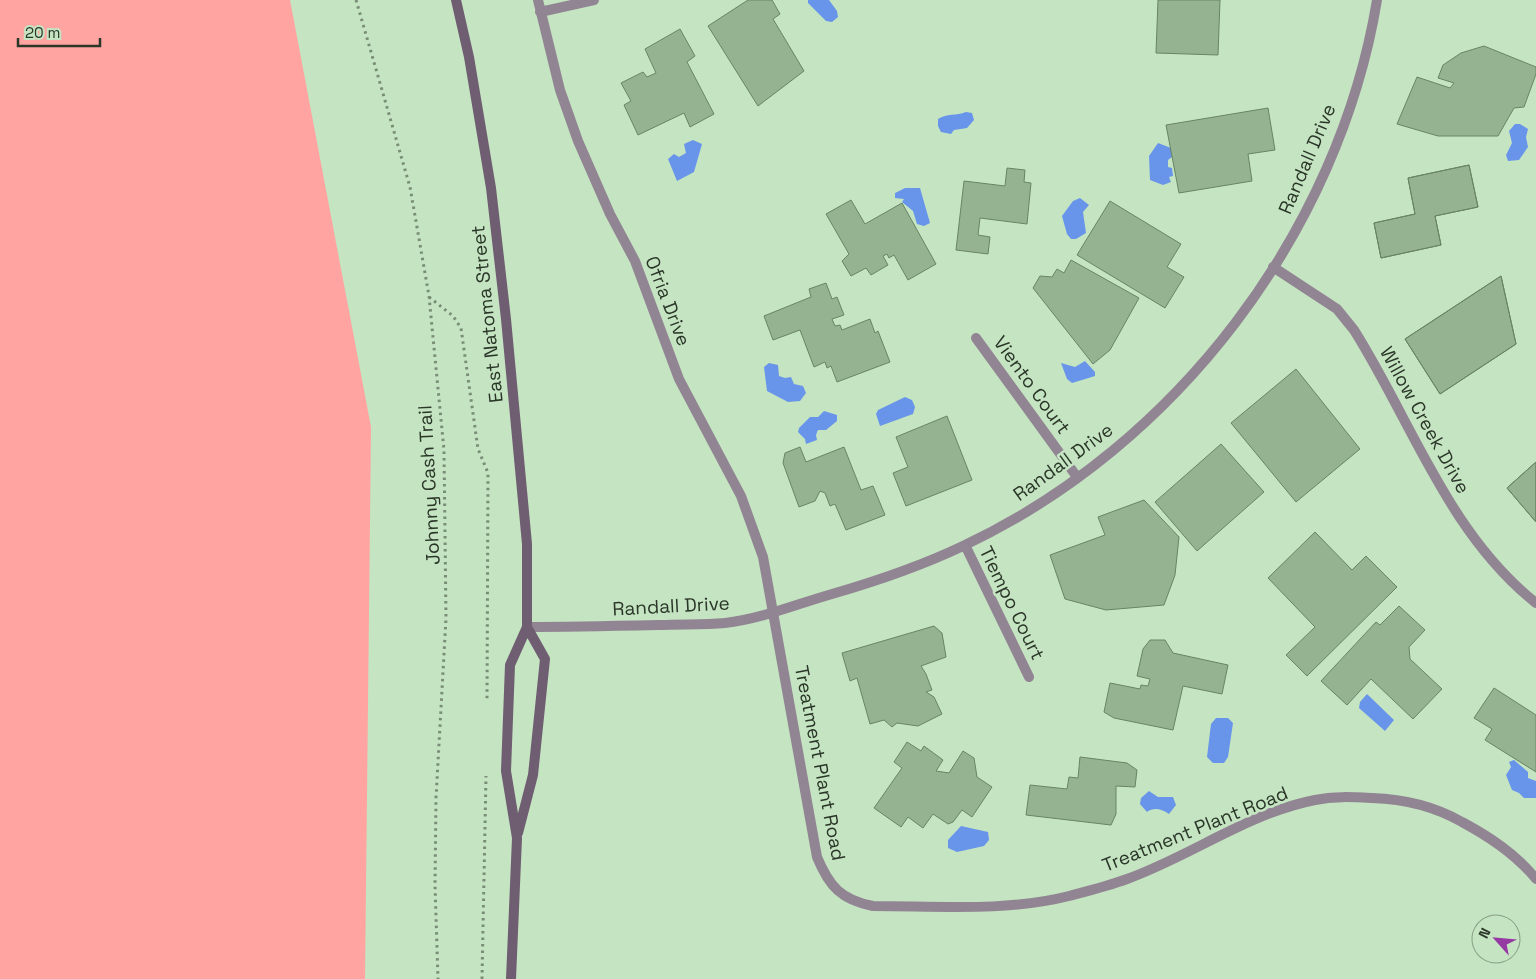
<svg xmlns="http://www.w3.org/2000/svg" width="1536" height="979" viewBox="0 0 1536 979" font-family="'Space Grotesk',sans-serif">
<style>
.green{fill:#ffa4a0}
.water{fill:#6895ea}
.building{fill:#95b391;stroke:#688464}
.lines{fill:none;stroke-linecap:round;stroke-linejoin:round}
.path{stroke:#788d75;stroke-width:3;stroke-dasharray:2.5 4;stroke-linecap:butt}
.street{stroke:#928593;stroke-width:10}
.secondary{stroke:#6f5d71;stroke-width:10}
.labels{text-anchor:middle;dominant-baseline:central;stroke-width:5;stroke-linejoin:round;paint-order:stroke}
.street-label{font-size:19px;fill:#2a3628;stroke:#c5e4c2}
</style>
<rect width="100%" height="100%" fill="#c5e4c2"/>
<path class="green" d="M0 0H290L371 427 365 979H0Z"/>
<path class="water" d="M808 0H829L837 11 838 17 832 22 826 21 808 3Z
M966 112 972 113 974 120 967 128 954 130 951 134 941 132 938 126V119C947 113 956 116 966 112Z
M1515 124H1520L1528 129 1526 137 1528 147 1519 160 1508 161 1506 155 1512 143 1509 131Z
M693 140 702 144 694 172 677 181 668 159 674 154 679 157 686 153 684 144Z
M1158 143 1171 148 1172 157 1168 160V167L1172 168 1173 176 1169 177 1171 182 1163 185 1150 180 1149 156Z
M905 188H920L930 223 924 226 917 224 913 211 902 202 904 199 895 198V193Z
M1080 198 1089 205 1083 212 1086 233 1076 239H1071L1067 234 1062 216 1073 201Z
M1085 361 1095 372V376L1072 383 1067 379 1061 363 1075 367Z
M769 363 778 365 779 376 785 378 791 377 794 384 803 386 806 393 800 401 788 402 767 391 764 367Z
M905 397 912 400 915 407 913 414 880 426 876 414 878 410Z
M824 411 837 415V421L826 430H818L816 435 817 440 806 444 805 439 798 432 799 428 810 417H818Z
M1367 694 1394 720 1385 731 1359 708 1360 702Z
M1216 718H1228L1233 723 1228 757 1224 763H1213L1207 757 1211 724Z
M1514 760 1528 772V778L1536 781V798H1524L1519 793 1512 790 1506 775 1511 767 1509 762Z
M1149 791 1158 797H1173L1176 805 1169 814C1161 809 1154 807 1147 812L1140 804 1141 798Z
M961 826 988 832 989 840 984 846 957 852 948 848V840Z"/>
<path class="building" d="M748 0H772L780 14 773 19 804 71 758 106 708 26Z
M1158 0H1220L1218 55 1156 53Z
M680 29 695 56 687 62 714 114 690 127 684 113 638 135 624 105 631 101 621 83 643 72 647 77 656 73 645 49Z
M1484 46 1536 67V74L1524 107 1514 108 1498 136H1438L1397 124 1417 77 1450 88 1454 83 1438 78 1443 65 1461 53Z
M1268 108 1275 150 1248 154 1252 181 1179 193 1166 125Z
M1469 165 1478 207 1435 216 1441 245 1381 258 1374 223 1415 214 1408 178Z
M1469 165 1478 207 1435 216 1441 245 1381 258 1374 223 1415 214 1408 178Z
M1007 168 1025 170 1024 182 1031 183 1027 224 980 218 978 235 990 237 988 254 956 250 964 181 1005 186Z
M851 200 865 224 902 203 936 264 908 280 894 255 889 258 887 254 883 256 888 265 871 275 866 268 851 276 842 261 849 254 826 214Z
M1110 201 1181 244 1167 267 1184 277 1165 308 1077 255Z
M1071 260 1139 298 1110 350 1093 364 1033 288 1040 276 1052 277 1057 269 1064 273Z
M1501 276 1516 344 1440 394 1405 339Z
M1501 276 1516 344 1440 394 1405 339Z
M826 283 832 299 837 297 844 315 832 319 835 326 840 325 842 330 870 319 875 333 878 331 890 362 837 382 831 366 827 368 825 362 814 367 800 330 773 340 764 316 811 297 809 289Z
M1296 369 1360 449 1296 502 1231 423Z
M947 416 972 480 906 506 893 473 908 467 896 437Z
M1221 444 1264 492 1197 551 1155 502Z
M800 447 806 462 844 447 861 490 873 486 885 515 846 530 835 504 830 506 825 493 820 491 815 501 799 507 783 463 785 453Z
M1536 462V522L1507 488Z
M1536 462V522L1507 488Z
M1144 500 1179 537 1175 575 1164 605 1106 610 1065 599 1050 555 1105 535 1098 517Z
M1315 532 1352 570 1366 556 1397 587 1307 676 1286 655 1315 627 1268 578Z
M1399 606 1425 630 1409 647 1410 659 1442 689 1413 719 1371 679 1347 705 1321 681 1376 622 1380 625Z
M934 626 942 633 946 657 921 666 926 674 932 690 926 692 934 697 942 714 918 726 897 723 892 727 884 720 870 724 857 678 850 681 842 653Z
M1150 640H1165L1173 653 1228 665 1222 694 1183 686 1173 730 1114 718 1104 712 1110 683 1140 689 1141 685 1148 686 1150 679 1137 676 1143 649Z
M1494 688 1536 715V772L1485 740 1492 729 1474 718Z
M907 742 921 751 924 746 943 760 936 771 949 773 963 751 974 758 977 777 992 787 972 817 962 810 953 822 948 824 933 814 923 828 908 817 901 827 874 808 902 768 894 762Z
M1080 757 1127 763 1137 770 1135 787 1116 786V814L1111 825 1026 815 1030 785 1067 789 1069 777 1078 778Z"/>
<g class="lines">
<path class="path" d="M356 0 410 187 429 296 444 450 446 618 436 798 435 885 438 979
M429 297 453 316 461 328 478 449 488 473 487 700
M482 979 486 776"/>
<path class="street" d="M538 0 560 90 578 141 610 214 635 261 679 379 741 496 763 557 817 857C829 886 841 900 873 906 938 906 1006 912 1069 896 1088 891 1108 886 1127 879 1191 856 1248 813 1315 800 1334 796 1352 797 1372 798 1403 799 1434 806 1462 822 1490 837 1516 854 1536 879
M540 12 594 0
M1273 267 1337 309 1354 330C1412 422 1448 533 1536 603
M976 338 1077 477
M965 545 1029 677
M527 627C572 627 616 626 661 625 682 624 704 625 725 623 761 619 797 604 832 594 877 581 921 566 963 546 1176 446 1339 232 1377 0"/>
<path class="secondary" d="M456 0 469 57 491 188 506 319 527 544V627L510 665 506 771 517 838 511 979
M518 833 533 775 545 659 527 627"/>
</g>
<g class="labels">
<g class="street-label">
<text transform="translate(1307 159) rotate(-67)">Randall Drive</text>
<text transform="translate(668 301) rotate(69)">Ofria Drive</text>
<text transform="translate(487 314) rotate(-96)">East Natoma Street</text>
<text transform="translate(1032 385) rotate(54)">Viento Court</text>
<text transform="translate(1425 420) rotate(61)">Willow Creek Drive</text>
<text transform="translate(1063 462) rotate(-36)">Randall Drive</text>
<text transform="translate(429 485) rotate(-93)">Johnny Cash Trail</text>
<text transform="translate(1012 603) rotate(64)">Tiempo Court</text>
<text transform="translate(671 606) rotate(-3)">Randall Drive</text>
<text transform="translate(820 763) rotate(79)">Treatment Plant Road</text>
<text transform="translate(1195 829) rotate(-22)">Treatment Plant Road</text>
</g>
</g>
<g transform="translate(1496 939) rotate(297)"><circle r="24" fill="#c5e4c2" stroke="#879e84"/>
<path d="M0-4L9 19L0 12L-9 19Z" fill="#9539a3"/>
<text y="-8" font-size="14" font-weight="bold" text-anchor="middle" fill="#2a3628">N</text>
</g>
<path d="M18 38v8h82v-8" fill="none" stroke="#2a3628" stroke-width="2.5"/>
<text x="25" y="38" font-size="15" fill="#2a3628" stroke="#c5e4c2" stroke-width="4" paint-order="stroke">20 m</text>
</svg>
